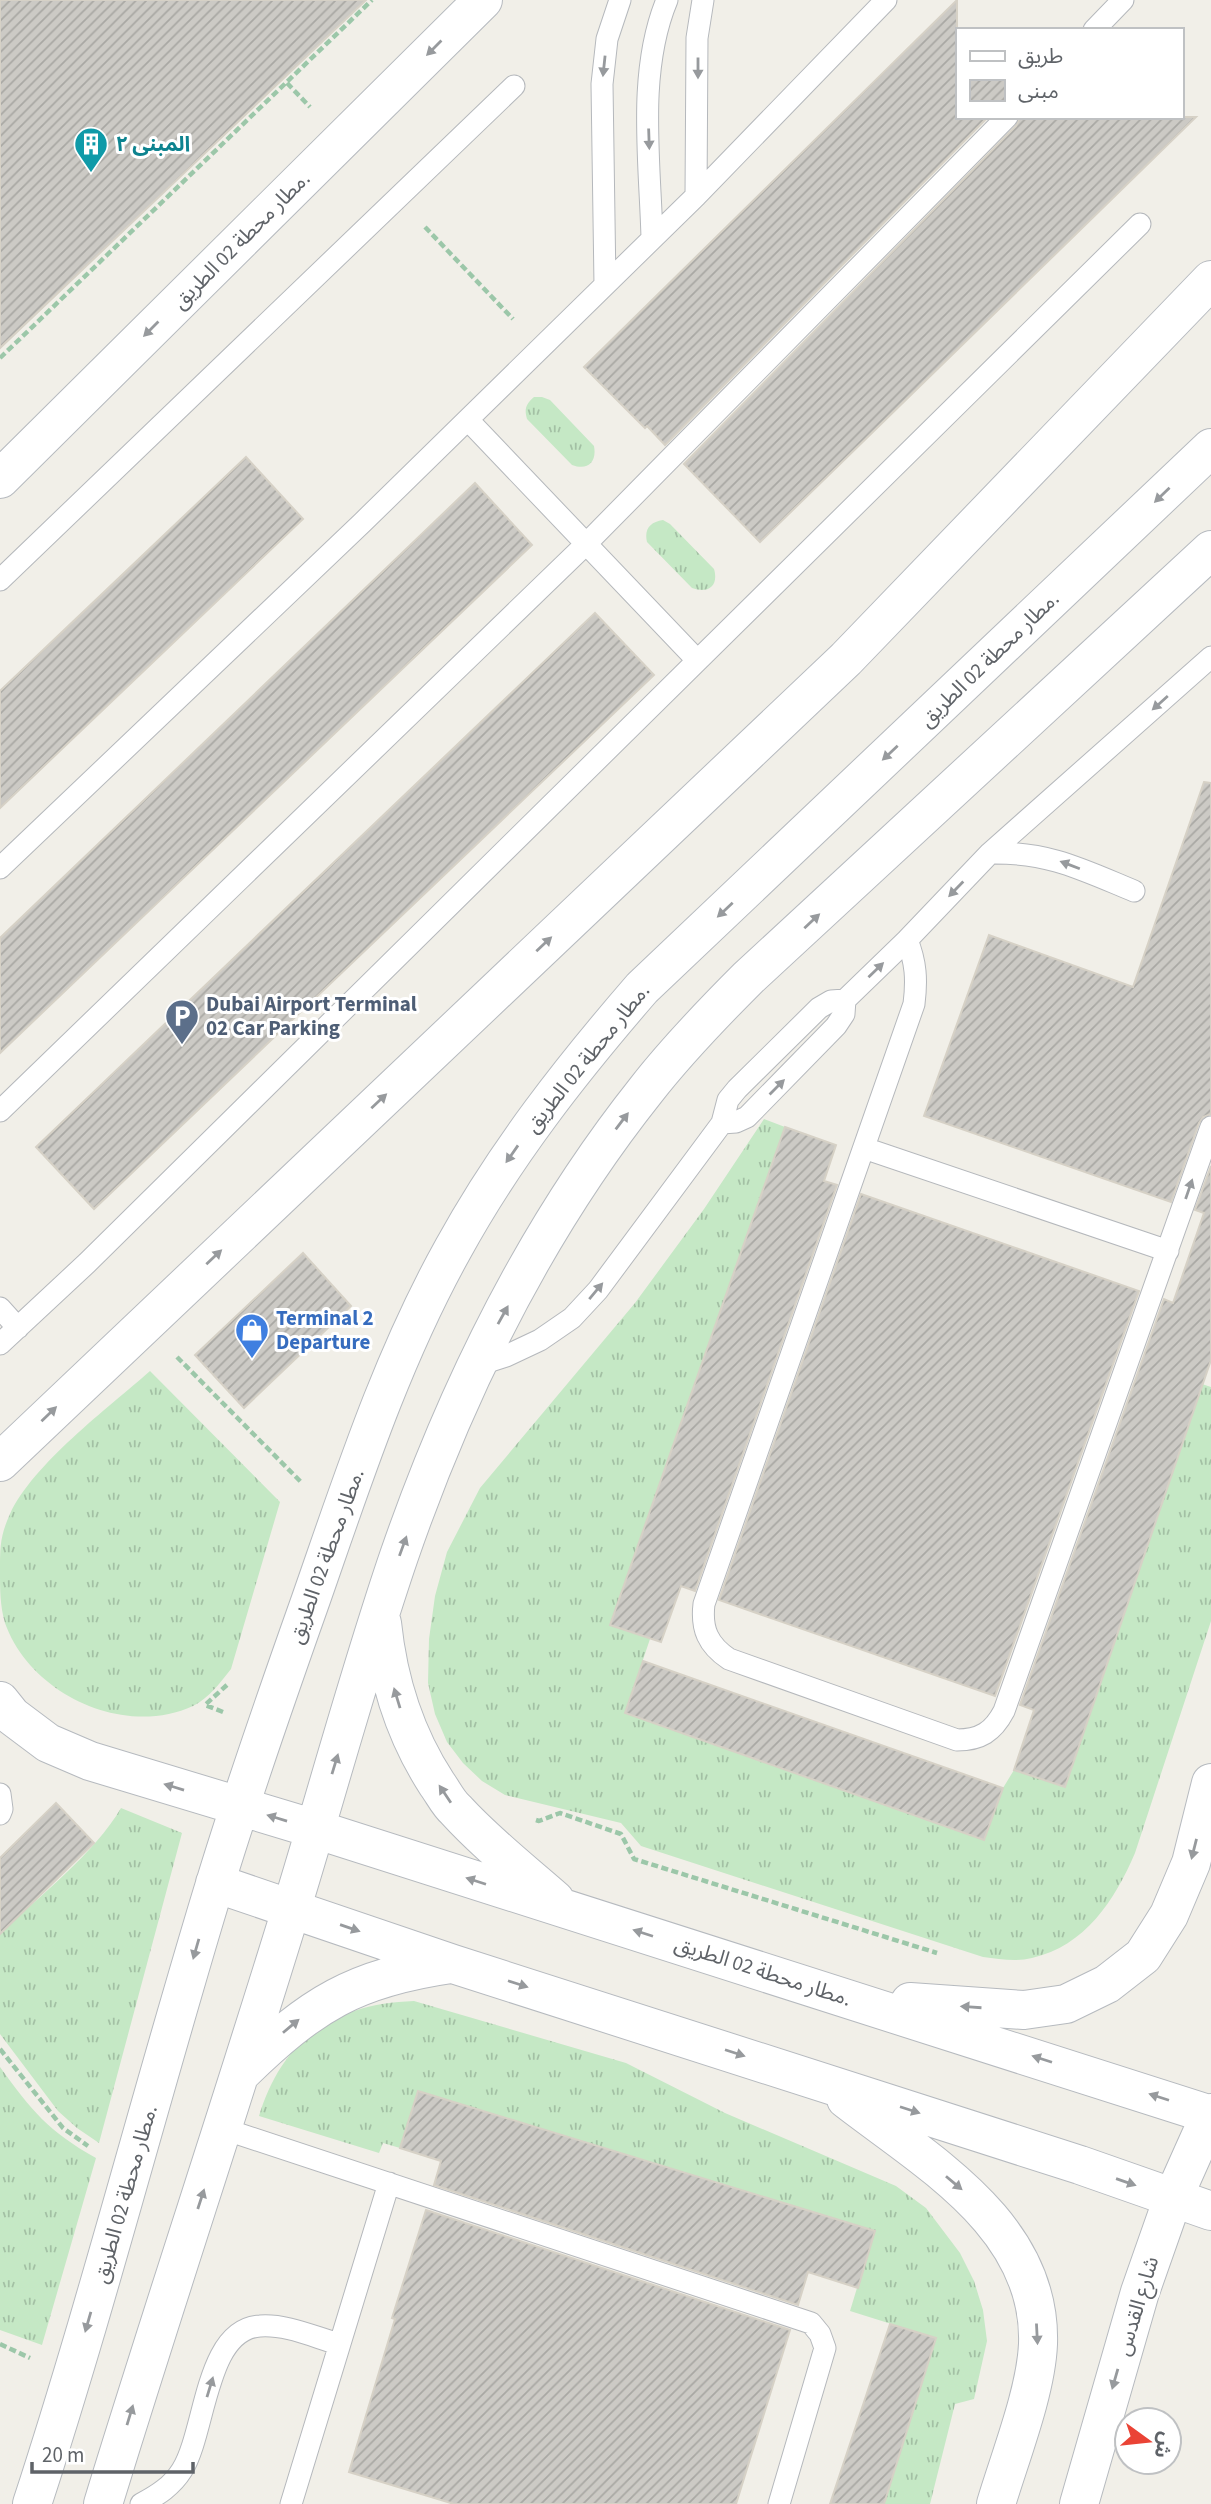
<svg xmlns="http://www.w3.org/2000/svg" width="1211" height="2504" viewBox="0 0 1211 2504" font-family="'Source Sans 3','Noto Sans Arabic',sans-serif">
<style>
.grass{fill:url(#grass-tufts)}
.building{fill:url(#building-hatch);stroke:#d6d1c6;stroke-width:2}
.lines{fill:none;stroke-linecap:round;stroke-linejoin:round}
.lane-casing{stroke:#b5b8bc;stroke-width:23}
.secondary-casing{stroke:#b6babf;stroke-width:40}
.path{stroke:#9cc7a9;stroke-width:4.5;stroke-dasharray:7 3.5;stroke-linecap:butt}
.lane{stroke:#fff;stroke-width:21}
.secondary{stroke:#fff;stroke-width:38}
.oneway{fill:#979a9d}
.labels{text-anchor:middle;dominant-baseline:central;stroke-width:6;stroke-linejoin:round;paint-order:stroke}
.culture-label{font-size:21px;font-weight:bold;fill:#0d838f;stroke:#fff;text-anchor:start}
.street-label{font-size:21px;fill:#5f6368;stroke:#fff}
.service-label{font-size:21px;font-weight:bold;fill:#4e5e75;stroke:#fff;text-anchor:start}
.shop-label{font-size:21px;font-weight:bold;fill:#366cbe;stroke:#fff;text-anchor:start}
</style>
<defs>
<pattern id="grass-tufts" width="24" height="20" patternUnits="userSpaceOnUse" patternTransform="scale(1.75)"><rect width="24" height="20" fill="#c5e8c5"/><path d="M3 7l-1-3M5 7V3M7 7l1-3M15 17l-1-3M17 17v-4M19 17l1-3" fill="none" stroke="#a3c0a4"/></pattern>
<pattern id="building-hatch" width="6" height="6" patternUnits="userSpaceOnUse" patternTransform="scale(1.75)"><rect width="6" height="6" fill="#cccac5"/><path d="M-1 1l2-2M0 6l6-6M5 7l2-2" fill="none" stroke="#a9a8a4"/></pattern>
</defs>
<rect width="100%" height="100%" fill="#f1efe8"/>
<path class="grass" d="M534 397H542L550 400 594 446C597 462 588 471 572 465L527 419C524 409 526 404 534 397Z
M663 520 670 524 714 569C719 586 708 594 692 588L647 542C644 529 650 522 663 520Z
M764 1119 785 1127 611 1624 650 1639 625 1713 984 1840 1003 1788 1014 1770 1064 1787 1202 1384 1211 1387V1621L1135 1853C1115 1900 1085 1946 1032 1958 1017 1962 999 1959 983 1957L641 1846 621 1823 505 1795 482 1781 463 1763 447 1742 435 1714 428 1683 429 1639 435 1596 447 1552 480 1488 635 1303 704 1209Z
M150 1371 280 1502 231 1669C220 1683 209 1698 193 1706 124 1738 30 1694 5 1623 0 1606 0 1589 0 1571 0 1547 0 1536 10 1514 33 1464 108 1408 150 1371Z
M121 1808 182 1833 99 2143 77 2128 58 2111 0 2034V1934C38 1897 95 1853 121 1808Z
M414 2001 626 2063 725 2113 896 2186 926 2208 960 2253 974 2281 983 2310 987 2341 974 2399 955 2404 930 2504H884L936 2338 850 2311 874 2232 418 2092 400 2148 383 2143 379 2153 259 2116C283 2038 334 2004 414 2001Z
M0 2067C32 2111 48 2131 96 2158L42 2345 0 2330Z"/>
<path class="building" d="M0 0H366L0 348Z
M957 0V117H988L665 445 647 426 645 428 584 367Z
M1020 117H1196L760 542 684 464 1016 126Z
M246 457 303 519 0 808V691Z
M475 483 532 545 0 1053V938Z
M595 613 654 675 94 1209 36 1147Z
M1204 782 1211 783V1114L1203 1117 1199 1123 1171 1202 924 1116 989 935 1133 987Z
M785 1127 836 1145 824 1181 837 1185 695 1591 681 1586 661 1642 610 1625Z
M1211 1166V1360L1065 1787 1014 1770 1034 1710 1020 1705 1164 1299 1173 1303 1204 1213 1195 1210Z
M861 1194 1139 1291 995 1696 719 1600Z
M303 1253 351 1306 244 1408 195 1355Z
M643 1661 1003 1788 984 1840 625 1713Z
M56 1803 94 1843 0 1934V1858Z
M418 2091 875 2231 858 2288 808 2272 798 2305 434 2185 441 2161 400 2148Z
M426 2210 790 2330 736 2504H454L349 2472 395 2319 392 2318Z
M890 2324 936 2338 884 2504H830Z"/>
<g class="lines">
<g class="lane-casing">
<path id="lane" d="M1094 30 1123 0
M696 196 697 38 703 0
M652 238C650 161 637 72 667 0
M605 285 602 84 607 39 620 0
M468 420 697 660
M0 580 514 86
M990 853C1049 852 1081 869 1134 891
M0 868 363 522 696 196 886 0
M907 940C916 962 917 980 914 1004L704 1604C701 1629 708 1645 729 1659L957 1740C980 1740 993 1732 1004 1711L1211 1127
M0 1111 586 544 1007 117
M722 1123 736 1122 747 1117 836 1026 844 1014 845 1000
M864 1148 1168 1251
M0 1308 18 1328
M0 1344 87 1263 1140 224
M478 1365 506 1356 540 1340 572 1318 598 1290 722 1123 728 1100 737 1089 819 1008 831 1001 845 1000 907 940 990 853 1211 657
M0 1794 2 1809 0 1814
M224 2129 811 2323 820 2334 825 2348 779 2504
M141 2504C158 2495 172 2486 182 2470 206 2432 205 2329 260 2326 286 2324 314 2337 339 2344
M291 2504 389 2183"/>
</g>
<g class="secondary-casing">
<path id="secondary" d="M0 479 483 0
M0 1462 846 659 1211 280
M382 1623C388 1681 405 1735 437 1784 443 1792 448 1803 456 1810 486 1843 522 1871 555 1900
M0 1701 12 1716 48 1743 90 1761 315 1829 1211 2115
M215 1883 453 1964 1080 2165 1211 2211
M910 2002 1024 2010 1066 2004 1107 1984 1143 1956 1169 1915 1191 1863 1211 1783
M242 2072C312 2004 354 1978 451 1964
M846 2099C927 2162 1042 2226 1038 2344 1036 2392 1010 2457 996 2504
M32 2504C99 2299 152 2090 215 1884 244 1789 277 1695 310 1602 352 1482 391 1360 453 1249 505 1154 571 1070 642 988L1211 448
M103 2504C164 2305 230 2109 291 1910 327 1793 359 1673 399 1556 456 1391 537 1227 646 1090 677 1050 712 1014 748 978L1211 550
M1079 2504 1140 2292 1173 2198 1211 2113"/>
</g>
<path class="path" d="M287 83 310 107
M425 227 513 319
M0 358 372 0
M177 1357 301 1482
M223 1712 205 1705 228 1684
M536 1820 539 1821 560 1813 621 1834 634 1859 937 1953
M0 2049 63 2128 88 2146
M0 2344 30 2358"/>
<use href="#lane" class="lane"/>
<use href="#secondary" class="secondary"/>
</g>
<defs><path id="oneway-solid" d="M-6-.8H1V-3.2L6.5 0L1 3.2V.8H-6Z" transform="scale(1.75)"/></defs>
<g class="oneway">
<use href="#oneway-solid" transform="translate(434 48) rotate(135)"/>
<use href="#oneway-solid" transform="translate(604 66) rotate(96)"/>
<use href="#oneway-solid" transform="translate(698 68) rotate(90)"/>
<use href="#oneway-solid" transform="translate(649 139) rotate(88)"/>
<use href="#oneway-solid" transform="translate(151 329) rotate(135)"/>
<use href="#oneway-solid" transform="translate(1162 495) rotate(136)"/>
<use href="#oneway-solid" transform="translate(1160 703) rotate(138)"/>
<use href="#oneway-solid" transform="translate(890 753) rotate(137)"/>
<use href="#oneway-solid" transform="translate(1070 865) rotate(-159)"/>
<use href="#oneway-solid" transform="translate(956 889) rotate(134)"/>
<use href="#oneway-solid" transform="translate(725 910) rotate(137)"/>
<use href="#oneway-solid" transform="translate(812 921) rotate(-43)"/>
<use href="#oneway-solid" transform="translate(544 944) rotate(-43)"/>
<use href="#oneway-solid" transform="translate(876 970) rotate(-44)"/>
<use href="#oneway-solid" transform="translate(777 1087) rotate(-45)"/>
<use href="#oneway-solid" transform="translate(379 1101) rotate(-43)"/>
<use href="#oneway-solid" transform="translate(622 1121) rotate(-53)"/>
<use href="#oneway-solid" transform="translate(512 1154) rotate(125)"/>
<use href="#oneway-solid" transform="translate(1189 1189) rotate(-71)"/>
<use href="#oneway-solid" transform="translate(214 1257) rotate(-43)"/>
<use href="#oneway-solid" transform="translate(596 1291) rotate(-50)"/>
<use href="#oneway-solid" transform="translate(503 1315) rotate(-61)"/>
<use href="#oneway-solid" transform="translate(49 1414) rotate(-44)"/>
<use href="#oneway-solid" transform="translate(403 1546) rotate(-70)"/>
<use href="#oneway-solid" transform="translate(397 1698) rotate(-107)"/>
<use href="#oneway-solid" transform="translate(335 1764) rotate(-73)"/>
<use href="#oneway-solid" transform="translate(174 1787) rotate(-163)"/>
<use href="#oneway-solid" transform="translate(445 1794) rotate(-124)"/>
<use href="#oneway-solid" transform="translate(277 1818) rotate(-163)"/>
<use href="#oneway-solid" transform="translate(1194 1849) rotate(104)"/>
<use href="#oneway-solid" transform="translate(476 1881) rotate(-162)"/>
<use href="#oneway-solid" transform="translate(350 1928) rotate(19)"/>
<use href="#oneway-solid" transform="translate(643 1933) rotate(-162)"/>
<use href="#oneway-solid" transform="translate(196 1949) rotate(106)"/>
<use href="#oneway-solid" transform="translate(518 1984) rotate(18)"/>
<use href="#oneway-solid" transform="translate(971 2007) rotate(-176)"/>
<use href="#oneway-solid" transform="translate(291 2026) rotate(-40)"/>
<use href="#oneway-solid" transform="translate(735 2053) rotate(18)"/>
<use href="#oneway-solid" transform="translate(1042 2059) rotate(-162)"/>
<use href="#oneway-solid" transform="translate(1159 2097) rotate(-162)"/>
<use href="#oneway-solid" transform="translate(910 2110) rotate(18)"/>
<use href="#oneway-solid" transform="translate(1126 2182) rotate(19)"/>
<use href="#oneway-solid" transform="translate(954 2183) rotate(40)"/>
<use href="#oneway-solid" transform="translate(201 2199) rotate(-72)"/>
<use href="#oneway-solid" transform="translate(88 2322) rotate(106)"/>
<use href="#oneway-solid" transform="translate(1037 2334) rotate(87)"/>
<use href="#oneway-solid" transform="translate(1115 2379) rotate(106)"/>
<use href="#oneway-solid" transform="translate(210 2387) rotate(-73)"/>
<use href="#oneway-solid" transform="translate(130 2415) rotate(-73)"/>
</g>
<defs>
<g id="building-pin" transform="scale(1.75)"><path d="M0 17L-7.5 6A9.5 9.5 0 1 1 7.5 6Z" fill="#0f9aa8" stroke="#fff"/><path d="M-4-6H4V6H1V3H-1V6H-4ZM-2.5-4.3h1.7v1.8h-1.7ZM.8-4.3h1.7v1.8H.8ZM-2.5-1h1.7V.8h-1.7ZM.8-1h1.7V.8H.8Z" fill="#fff"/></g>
<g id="parking-pin" transform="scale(1.75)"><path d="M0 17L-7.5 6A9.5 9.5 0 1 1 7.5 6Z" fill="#5c6f8a" stroke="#fff"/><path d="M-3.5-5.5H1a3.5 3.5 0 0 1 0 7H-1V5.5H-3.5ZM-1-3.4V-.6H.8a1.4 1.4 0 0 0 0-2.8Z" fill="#fff"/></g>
<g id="shop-pin" transform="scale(1.75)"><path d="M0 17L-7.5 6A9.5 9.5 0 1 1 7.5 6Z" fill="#3f7fe0" stroke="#fff"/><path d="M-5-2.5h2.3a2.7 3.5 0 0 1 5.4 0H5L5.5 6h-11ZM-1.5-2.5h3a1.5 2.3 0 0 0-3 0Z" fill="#fff"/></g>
</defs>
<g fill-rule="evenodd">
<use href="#building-pin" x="91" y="144"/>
<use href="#parking-pin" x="182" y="1016"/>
<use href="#shop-pin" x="252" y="1330"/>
</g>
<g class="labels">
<g class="culture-label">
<text x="116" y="144">المبنى ٢</text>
</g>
<g class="street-label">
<text transform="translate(241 240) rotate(-45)">مطار محطة 02 الطريق.</text>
<text transform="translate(989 659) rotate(-44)">مطار محطة 02 الطريق.</text>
<text transform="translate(587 1058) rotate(-51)">مطار محطة 02 الطريق.</text>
<text transform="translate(326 1556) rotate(-70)">مطار محطة 02 الطريق.</text>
<text transform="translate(763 1971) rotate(18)">مطار محطة 02 الطريق.</text>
<text transform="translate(125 2194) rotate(-74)">مطار محطة 02 الطريق.</text>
<text transform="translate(1137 2306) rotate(-73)">شارع القدس</text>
</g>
<g class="service-label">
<text x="206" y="1004">Dubai Airport Terminal<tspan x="206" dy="24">02 Car Parking</tspan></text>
</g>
<g class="shop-label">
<text x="276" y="1318">Terminal 2<tspan x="276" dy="24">Departure</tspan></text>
</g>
</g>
<rect x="956" y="28" width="228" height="91" fill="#ffffff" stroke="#bfc1c3" stroke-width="2"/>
<rect x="970" y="51" width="35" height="10" fill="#ffffff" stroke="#bfc1c3" stroke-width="2"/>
<text x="1018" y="63" font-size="21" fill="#5f6368">طريق</text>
<rect x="970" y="80" width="35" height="21" fill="url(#building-hatch)" stroke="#bfc1c3" stroke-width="2"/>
<text x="1018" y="98" font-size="21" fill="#5f6368">مبنى</text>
<g transform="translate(1148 2441) rotate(105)"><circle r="33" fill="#ffffff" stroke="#bfc1c3" stroke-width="2"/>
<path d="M0-5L12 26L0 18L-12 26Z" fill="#ea4335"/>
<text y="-10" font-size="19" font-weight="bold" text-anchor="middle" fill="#5f6368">ش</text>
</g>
<path d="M32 2462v10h161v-10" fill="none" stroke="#5f6368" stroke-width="3.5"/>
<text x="42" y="2462" font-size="21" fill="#5f6368" stroke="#ffffff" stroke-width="5" paint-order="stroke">20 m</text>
</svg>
